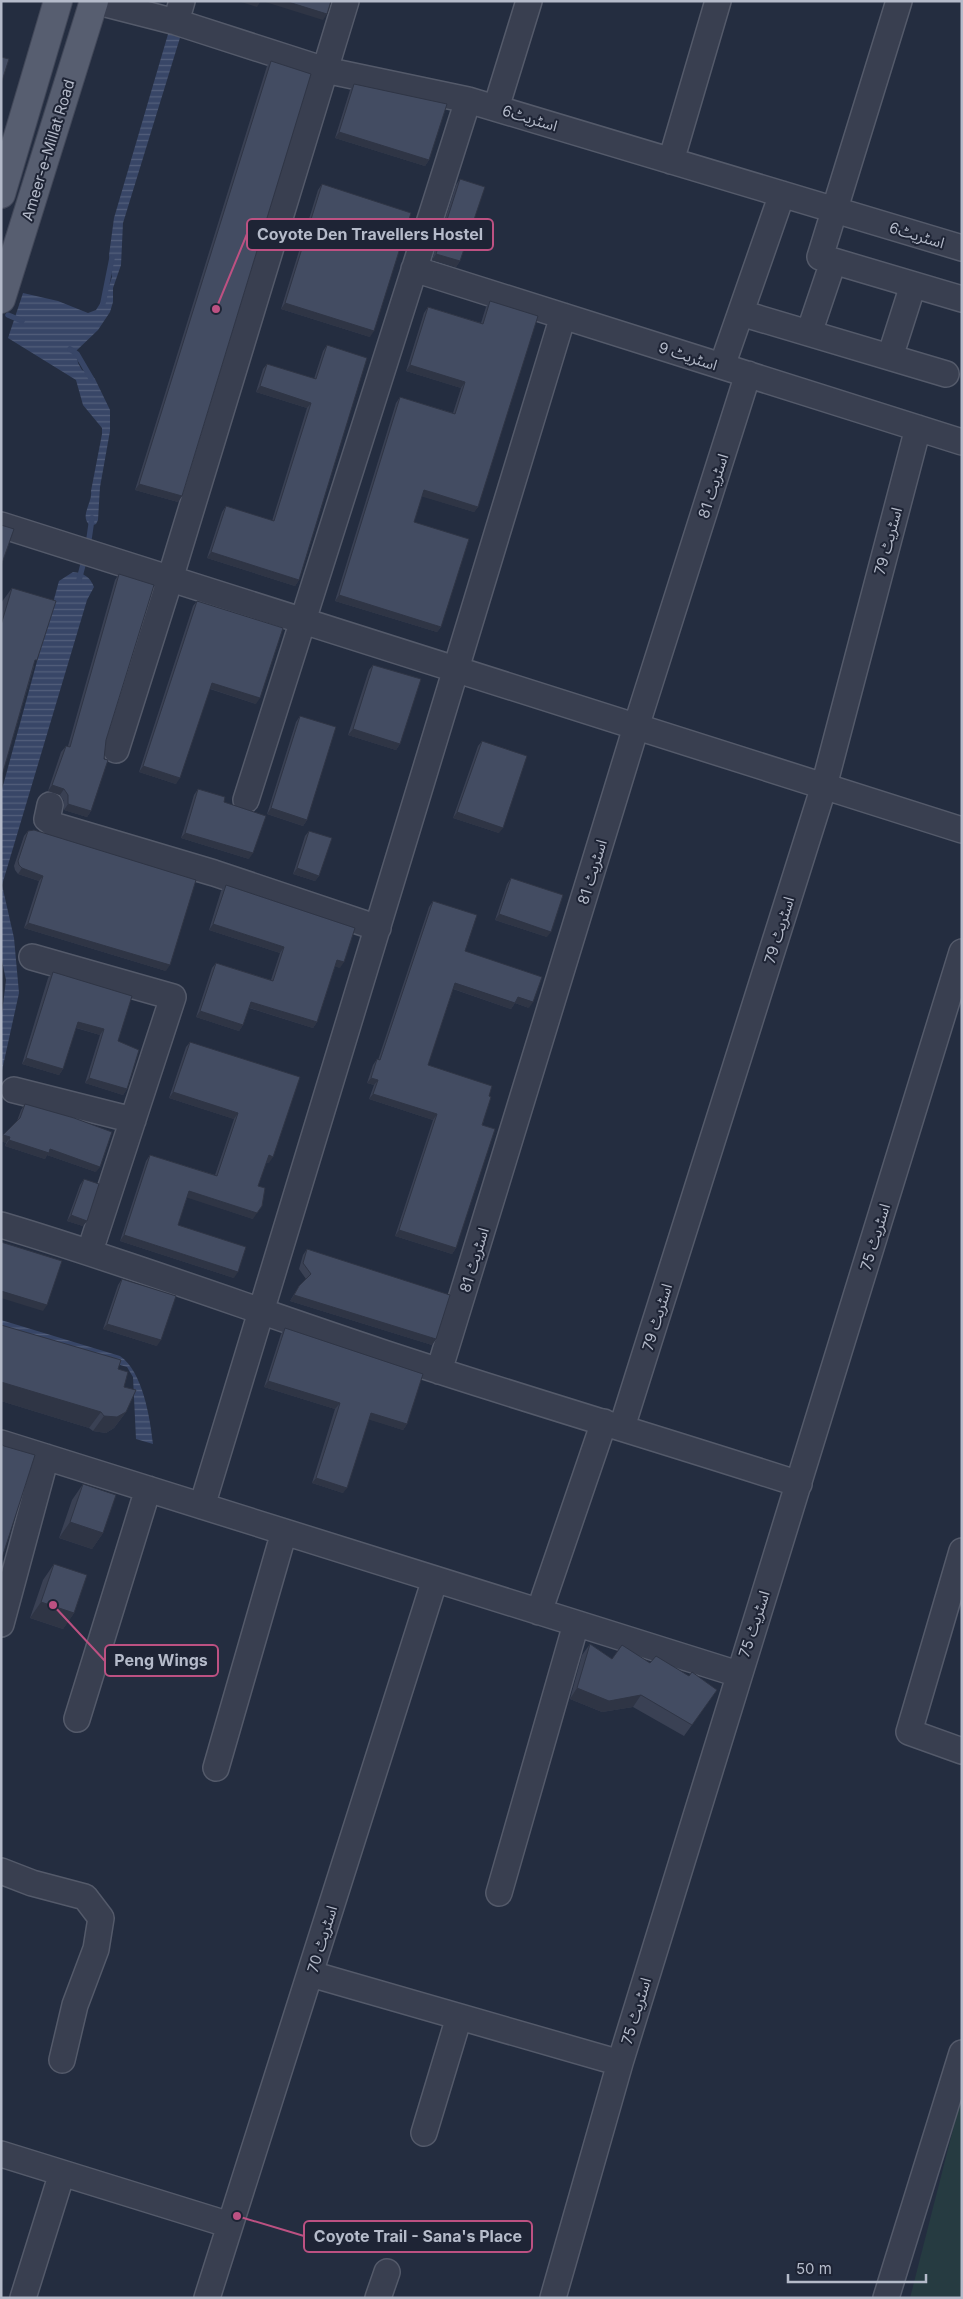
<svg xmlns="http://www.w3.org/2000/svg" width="963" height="2299" viewBox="0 0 963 2299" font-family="Inter,'Noto Sans Arabic',sans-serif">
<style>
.grass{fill:#263b41}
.water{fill:url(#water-rules)}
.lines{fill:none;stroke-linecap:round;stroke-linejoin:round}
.stream{stroke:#384667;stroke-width:5.5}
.minor-casing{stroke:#545a6a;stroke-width:28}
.major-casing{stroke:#424859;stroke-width:30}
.minor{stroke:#393f50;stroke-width:25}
.major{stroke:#575e70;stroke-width:28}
.wall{fill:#3a4154}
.shaded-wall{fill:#2f3545}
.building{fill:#434c62;stroke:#2f3545}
.labels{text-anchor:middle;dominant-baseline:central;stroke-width:4;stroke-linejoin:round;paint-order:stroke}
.street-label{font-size:15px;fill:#b5bbca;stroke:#1e2435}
.leader{fill:none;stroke:#bd5182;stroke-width:2}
.callout-dot{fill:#bd5182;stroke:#1e2435;stroke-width:2}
.callout{fill:#1e2435;stroke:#bd5182;stroke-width:2}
.callout-label{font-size:16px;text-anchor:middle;font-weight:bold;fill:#b5bbca}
</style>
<defs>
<pattern id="water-rules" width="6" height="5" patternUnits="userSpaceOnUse" patternTransform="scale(1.25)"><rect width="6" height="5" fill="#384667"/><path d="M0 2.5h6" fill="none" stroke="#535f7b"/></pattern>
</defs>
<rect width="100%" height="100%" fill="#242d40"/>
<path class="grass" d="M962 2094V2298H910Z"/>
<path class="water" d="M171 24 183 28 123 223 121 265 113 288V302L110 312 98 330 76 351 78 363 82 370 91 374 95 379 110 410V431L100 487 98 520 96 524 91 526C78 517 93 503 91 491L102 434V428L83 405 76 380 8 338 23 293 58 301 88 313 96 310 106 294 112 277 109 255 114 218Z
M73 572C84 573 90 577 94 587L87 600 2 885 14 938 19 993 1 1075V1022L6 980 1 956V793L59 581Z
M1 1320 120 1356C143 1372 150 1418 153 1444L136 1439 133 1377 127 1367 1 1330Z"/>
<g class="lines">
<path class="stream" d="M103 303 112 258
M8 315 22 321
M70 349 77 354 91 378
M88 546 92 518
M79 580 85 557"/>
<g class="minor-casing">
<path id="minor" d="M94 1 176 22 325 70 468 100 962 248
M899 1 820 257 962 299
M176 22 182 1
M496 108 529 1
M671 161 718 1
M414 269 962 442
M741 313 946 374
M809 333 833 262
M890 357 913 285
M722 366 782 194
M1 525 962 830
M116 750 170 579 346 1
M246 800 468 100
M50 805 47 819 56 826 214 873 378 928
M32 957 173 997 90 1251
M14 1090 133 1120
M1 1225C129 1263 254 1310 381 1352 520 1398 660 1439 799 1484
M439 1371 636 727 748 374
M622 1427 824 786 918 428
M1 1443 738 1674
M202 1506 563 316
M962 1551 909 1732 962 1751
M539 1612 604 1422
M1 1624 46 1457
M77 1719 148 1489
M216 1768 284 1532
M1 1871 32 1883 85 1897 101 1918 96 1949 75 2005 62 2060
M499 1893 576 1624
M311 1974 620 2063
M424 2133 459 2017
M1 2154 230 2225
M23 2298 62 2173
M207 2298 435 1579
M378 2298 387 2272
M553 2298 620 2063 962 952
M886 2298 962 2053"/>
</g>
<g class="major-casing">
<path id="major" d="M1 194 58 1
M1 299 94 1"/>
</g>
<use href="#minor" class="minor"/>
<use href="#major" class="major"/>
</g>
<path class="wall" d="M271 61 182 496 178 502 135 490 267 66Z
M354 84 429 160 425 166 335 138 350 90Z
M460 179V261L456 267 432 260 456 185Z
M322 184 370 337 281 309 318 190Z
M490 301 478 507 474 512 422 496 414 522 441 627 437 632 335 601 396 403 400 397 453 413 461 388 406 371 424 313 428 307 481 323 486 307Z
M327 345 299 580 295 586 207 558 222 512 226 506 272 521 307 408 256 392 263 369 267 364 314 379 323 351Z
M119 574 106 740 91 811 87 817 64 810V801L60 795 48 791 61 752 66 746H68L115 580Z
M12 588 34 666 1 778V603Z
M197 601 256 704 210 689 176 784 139 772 193 606Z
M373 665 400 744 396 750 348 735 369 670Z
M300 716 307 820 303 826 267 814 296 722Z
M482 741 499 833 453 818 478 746Z
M198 789 224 802 249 859 181 838 194 795Z
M28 831 166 971 24 928 39 881 18 874 15 870 14 866 24 836Z
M309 831 319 876 315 881 293 874 305 836Z
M511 878 547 937 495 920 507 884Z
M226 885 340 968 335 966 317 1022 313 1028 249 1008 243 1025 239 1031 196 1017 212 968 216 963 271 980 280 953 209 930 221 891Z
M433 901 465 951 529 1008 515 1003 511 1009 453 989 428 1065 489 1096 456 1248 452 1254 395 1236 433 1120 369 1099 374 1085 367 1083 373 1065 377 1059 378 1060 429 907Z
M53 972 118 1041 127 1089 123 1095 85 1083 100 1035 76 1028 63 1069 59 1075 22 1064 48 978Z
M190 1042 269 1163 266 1162 258 1186 253 1219 187 1197 178 1225 234 1278 120 1241 146 1161 150 1155 215 1175 234 1119 169 1098 186 1047Z
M25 1104 96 1172 47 1155 45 1159 5 1146 6 1143 1 1141V1138L17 1121 21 1110Z
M84 1179 87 1221 83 1226 67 1221 80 1185Z
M307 1249 436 1339 432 1345 290 1301 299 1286 306 1279 299 1269 303 1255Z
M122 1279 157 1346 103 1329 118 1285Z
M1 1325 118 1369 124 1387 126 1412 114 1428 106 1433 93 1431 89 1428 1 1401Z
M285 1328 407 1424 403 1430 369 1419 343 1493 312 1483 335 1409 264 1387 281 1334Z
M83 1484 103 1533 92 1549 59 1538 72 1500Z
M54 1564 74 1613 63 1629 30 1618 43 1580Z
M590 1644 612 1659 650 1663 689 1676 717 1690 684 1736 633 1707 602 1712 570 1699 582 1655Z"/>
<path class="shaded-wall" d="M238 1H261L257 7Z
M262 1H285L327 14 323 20Z
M339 132 429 160 425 166 335 138Z
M436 254 460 261 456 267 432 260Z
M285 303 374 331 370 337 281 309Z
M410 365 465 382 461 388 406 371Z
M260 386 311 403 307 408 256 392Z
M139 484 182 496 178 502 135 490Z
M424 490 478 507 474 512 420 496Z
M211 552 299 580 295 586 207 558Z
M339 595 441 627 437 632 335 601Z
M212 683 260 698 256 704 208 688Z
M353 729 400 744 396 750 348 735Z
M143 766 180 778 176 784 139 772Z
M52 785 64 789 60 795 48 791Z
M68 804 91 811 87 817 64 810Z
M271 808 307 820 303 826 267 814Z
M457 812 503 828 499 833 453 818Z
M185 833 253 853 249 859 181 838Z
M22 868 43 876 39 881 18 874Z
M297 868 319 876 315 881 293 874Z
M499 914 551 932 547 937 495 920Z
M28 923 170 965 166 971 24 928Z
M213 924 284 947 280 953 209 930Z
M337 960 344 962 340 968 333 966Z
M455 983 518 997 533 1002 529 1008 515 1003 511 1009 451 988Z
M251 1002 317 1022 313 1028 247 1007Z
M200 1011 243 1025 239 1031 196 1017Z
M78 1022 104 1029 100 1035 74 1027Z
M26 1058 63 1069 59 1075 22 1064Z
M89 1078 127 1089 123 1095 85 1083Z
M371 1078 378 1080 374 1085 367 1083Z
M173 1092 238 1113 234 1119 169 1098Z
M373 1094 437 1114 433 1120 369 1099Z
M3 1135 10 1137 6 1143 1 1141V1138Z
M9 1140 50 1149 100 1167 96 1172 47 1155 45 1159 5 1146Z
M269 1155 273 1157 269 1163 265 1161Z
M189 1191 257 1213 253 1219 185 1197Z
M71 1215 87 1221 83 1226 67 1221Z
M399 1230 456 1248 452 1254 395 1236Z
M124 1235 238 1272 234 1278 120 1241Z
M1 1291 47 1305 43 1311 1 1298Z
M294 1295 436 1339 432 1345 290 1301Z
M107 1324 161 1340 157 1346 103 1329Z
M268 1381 340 1403 335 1409 264 1387Z
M1 1382 101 1412 89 1428 1 1401Z
M126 1412 114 1428 106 1433 93 1431 104 1416Z
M371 1413 407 1424 403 1430 367 1419Z
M316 1478 347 1488 343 1493 312 1483Z
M70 1522 103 1533 92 1549 59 1538Z
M41 1602 74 1613 63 1629 30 1618Z
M577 1688 641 1695 633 1707 602 1712 570 1699Z"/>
<path class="building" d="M285 1H331L327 14Z
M1 57 9 59 1 84Z
M271 61 311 74 182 496 139 484Z
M354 84 447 104 429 160 339 132Z
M460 179 485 187 460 261 436 254Z
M322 184 411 213 374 331 285 303Z
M490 301 538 316 478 507 424 490 414 522 469 539 441 627 339 595 400 397 455 414 465 382 410 365 428 307 483 324Z
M327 345 367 358 299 580 211 552 226 506 274 521 311 403 260 386 267 364 316 379Z
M1 525 14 529 1 566Z
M119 574 154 585 106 740 104 759 108 760 91 811 68 804V795L64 789 52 785 66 746 70 747Z
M12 588 56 601 37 660H35L1 779V625Z
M197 601 283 628 260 698 212 683 180 778 143 766Z
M373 665 421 679 400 744 353 729Z
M300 716 336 727 307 820 271 808Z
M482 741 527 756 503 828 457 812Z
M198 789 225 797 224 802 266 816 253 853 185 833Z
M34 830 196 880 170 965 28 923 43 876 22 868 19 865 18 861 28 831Z
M309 831 332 838 319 876 297 868Z
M511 878 563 895 551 932 499 914Z
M226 885 355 928 344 962 337 960 317 1022 251 1002 243 1025 200 1011 216 963 273 981 284 947 213 924Z
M433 901 477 915 465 951 542 977 533 1002 518 997 515 1003 455 983 428 1065 492 1086 489 1096 491 1097 482 1125 495 1129 456 1248 399 1230 437 1114 373 1094 378 1080 371 1078 377 1059 380 1060Z
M53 972 132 996 118 1041 139 1050 127 1089 89 1078 104 1029 78 1022 63 1069 26 1058Z
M190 1042 300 1077 273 1157 269 1155 258 1186 265 1188 262 1206 257 1213 189 1191 178 1225 246 1247 238 1272 124 1235 150 1155 217 1176 238 1113 173 1092Z
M25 1104 74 1118 112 1132 100 1167 50 1149 49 1153 9 1140 10 1137 3 1135 20 1118Z
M84 1179 99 1184 87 1221 71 1215Z
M1 1242 62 1261 47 1305 1 1291Z
M307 1249 450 1295 436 1339 294 1295 299 1286 311 1274 303 1263Z
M122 1279 176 1296 161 1340 107 1324Z
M1 1325 121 1360 118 1369 128 1372 124 1387 136 1390 126 1412 117 1417 104 1416 101 1412 1 1382Z
M285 1328 423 1374 407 1424 371 1413 347 1488 316 1478 340 1403 268 1381Z
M1 1444 4 1446 35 1455 1 1561Z
M83 1484 116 1495 103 1533 70 1522Z
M54 1564 87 1575 74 1613 41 1602Z
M590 1644 612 1659 622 1645 650 1663 656 1656 689 1676 692 1672 717 1690 692 1725 641 1695 609 1701 577 1688Z"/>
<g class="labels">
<g class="street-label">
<text transform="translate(530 118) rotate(17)">اسٹریٹ6</text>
<text transform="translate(48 150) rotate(-73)">Ameer-e-Millat Road</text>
<text transform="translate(917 235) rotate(17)">اسٹریٹ6</text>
<text transform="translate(688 356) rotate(18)">اسٹریٹ 9</text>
<text transform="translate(713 486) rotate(-72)">اسٹریٹ 81</text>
<text transform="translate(888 541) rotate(-75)">اسٹریٹ 79</text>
<text transform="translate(592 872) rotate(-73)">اسٹریٹ 81</text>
<text transform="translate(779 930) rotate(-73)">اسٹریٹ 79</text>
<text transform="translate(875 1237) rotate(-73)">اسٹریٹ 75</text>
<text transform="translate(474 1260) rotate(-73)">اسٹریٹ 81</text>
<text transform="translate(657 1317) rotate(-73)">اسٹریٹ 79</text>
<text transform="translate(754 1624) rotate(-72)">اسٹریٹ 75</text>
<text transform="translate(322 1939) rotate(-73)">اسٹریٹ 70</text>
<text transform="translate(636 2011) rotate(-73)">اسٹریٹ 75</text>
</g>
</g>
<path class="leader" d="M216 309L247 234M53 1605L105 1661M237 2216L304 2236"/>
<g class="callout-dot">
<circle cx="216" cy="309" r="5"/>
<circle cx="53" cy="1605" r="5"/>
<circle cx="237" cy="2216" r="5"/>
</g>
<g class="callout">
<rect x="247" y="219" width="246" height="31" rx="5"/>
<rect x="105" y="1645" width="113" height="31" rx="5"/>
<rect x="304" y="2221" width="228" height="31" rx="5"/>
</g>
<g class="callout-label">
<text x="370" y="240">Coyote Den Travellers Hostel</text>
<text x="161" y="1666">Peng Wings</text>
<text x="418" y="2242">Coyote Trail - Sana's Place</text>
</g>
<rect width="963" height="2299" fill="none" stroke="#b5bbca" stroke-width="5"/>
<path d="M788 2274v8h138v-8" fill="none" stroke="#b5bbca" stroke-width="2.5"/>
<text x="796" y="2274" font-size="15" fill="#b5bbca" stroke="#1e2435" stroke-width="4" paint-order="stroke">50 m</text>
</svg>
